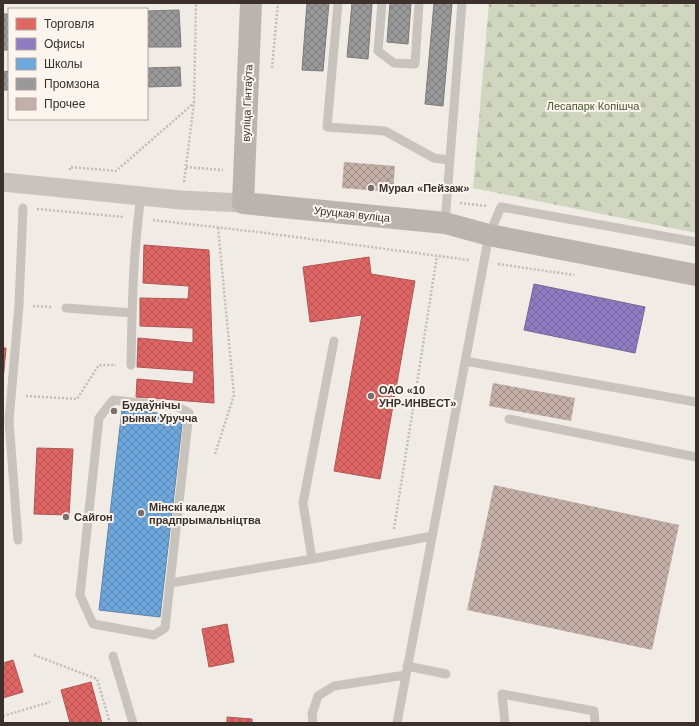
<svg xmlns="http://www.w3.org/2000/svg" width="699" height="726" viewBox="0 0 699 726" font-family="Helvetica,sans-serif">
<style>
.forest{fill:url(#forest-firs)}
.shops{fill:url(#shops-cross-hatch);stroke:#ae5654}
.offices{fill:url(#offices-cross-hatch);stroke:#756595}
.schools{fill:url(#schools-cross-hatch);stroke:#5f84a7}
.industry{fill:url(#industry-cross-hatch);stroke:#7d7a78}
.building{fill:url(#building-cross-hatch)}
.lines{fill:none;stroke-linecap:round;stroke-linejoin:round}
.path{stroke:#c2bbb6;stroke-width:2.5;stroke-dasharray:2 2;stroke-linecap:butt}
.lane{stroke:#c9c3be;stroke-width:9}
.street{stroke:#c9c3be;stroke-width:19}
.secondary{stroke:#bab3ae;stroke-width:22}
.poi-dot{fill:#7a716c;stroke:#fbf5ee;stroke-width:1.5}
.labels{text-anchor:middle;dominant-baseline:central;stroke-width:4;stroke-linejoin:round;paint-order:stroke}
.street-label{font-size:11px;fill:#3b302b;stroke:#fbf5ee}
.park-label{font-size:11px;fill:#4a5a2e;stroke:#fbf5ee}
.poi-label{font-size:11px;font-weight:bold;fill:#3b302b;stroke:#fbf5ee;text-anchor:start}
</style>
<defs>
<pattern id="forest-firs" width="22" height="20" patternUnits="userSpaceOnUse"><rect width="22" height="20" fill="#d1d6bf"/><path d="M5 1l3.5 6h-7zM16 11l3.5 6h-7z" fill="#b4b8a4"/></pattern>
<pattern id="shops-cross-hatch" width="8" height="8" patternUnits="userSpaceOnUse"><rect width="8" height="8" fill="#e06666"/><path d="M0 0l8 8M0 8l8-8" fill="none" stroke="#b75454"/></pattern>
<pattern id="offices-cross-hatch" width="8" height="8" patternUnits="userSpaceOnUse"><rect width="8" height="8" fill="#8e7cc3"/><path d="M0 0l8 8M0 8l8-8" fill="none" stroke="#75669f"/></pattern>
<pattern id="schools-cross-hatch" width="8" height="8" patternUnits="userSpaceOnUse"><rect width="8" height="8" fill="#6fa8dc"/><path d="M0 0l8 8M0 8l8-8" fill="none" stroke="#5c89b3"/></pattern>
<pattern id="industry-cross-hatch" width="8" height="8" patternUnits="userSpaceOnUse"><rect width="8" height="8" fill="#999"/><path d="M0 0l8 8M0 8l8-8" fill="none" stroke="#7e7d7d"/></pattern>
<pattern id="building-cross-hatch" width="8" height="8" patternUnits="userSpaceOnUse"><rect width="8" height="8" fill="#c3afa7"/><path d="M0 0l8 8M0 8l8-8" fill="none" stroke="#a08f88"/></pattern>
</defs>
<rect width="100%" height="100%" fill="#f0ebe5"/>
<path class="forest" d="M489 3H696V233L473 188Z"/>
<path class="shops" d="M144 245 209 250 214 403 136 397 137 379 193 384 194 371 137 367 138 338 193 343V328L140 326V298L188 299 189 286 143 283Z
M369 257 371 274 415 281 380 479 334 471 362 315 310 322 303 267Z
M3 348H6L3 381Z
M37 448 73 449 69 515 34 514Z
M227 624 234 662 209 667 202 629Z
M13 660 23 692 3 698V663Z
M91 682 102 723H70L61 690Z
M227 717 252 719V723H227Z"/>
<path class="offices" d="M534 284 645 307 635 353 524 330Z"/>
<path class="schools" d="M122 409 183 416 160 617 99 610Z"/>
<path class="industry" d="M307 3H329L323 71 302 70Z
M352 3H372L368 59 347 57Z
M390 3H411L408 44 387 42Z
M434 3H452L443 106 425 104Z
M179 10 181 47H147V11Z
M3 14H9V50H3Z
M180 67 181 86 147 87V68Z
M9 71V90H3V72Z"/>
<path class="building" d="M344 162 395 166 393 192 342 188Z
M493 383 575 398 571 421 489 406Z
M494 485 679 525 652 650 467 610Z"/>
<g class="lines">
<path class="path" d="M272 68 278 3
M186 167 223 170
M70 170V167L116 171 194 103
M184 182 194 103 196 3
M460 203 487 206
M37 209 124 217
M153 220 258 232 469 260
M498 264 574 275
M33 306 52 307
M26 396 77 399 99 365H116
M215 454 234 395 218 227
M394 529 437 256
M34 655 97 679 110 723
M3 716 50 702"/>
<path class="lane" d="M338 3 327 127 385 131 434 158 449 160
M382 3 378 51 394 63 415 64 419 3
M445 223 462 3
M66 308 132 313
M334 341 303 503 312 559 432 536
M465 361 696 402
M131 365C132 308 133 252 141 196
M509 419 696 457
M18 540 9 421 19 305 23 208
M170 583 189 413 178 407 113 400 99 418 80 595 93 624 154 635 165 628 170 583 312 559
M113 656 133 723
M407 666 446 674
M313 723 312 714 318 696 334 686 406 675
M397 723 489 235 501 207 696 242
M505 723 502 694 594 711 595 723"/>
<path class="street" d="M3 182 181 200 243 203"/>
<path class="secondary" d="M251 3 243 203 445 223 489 235 696 275"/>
</g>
<g class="poi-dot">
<circle cx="371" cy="188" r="4"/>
<circle cx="371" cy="396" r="4"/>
<circle cx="114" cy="411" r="4"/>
<circle cx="141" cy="513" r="4"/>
<circle cx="66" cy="517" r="4"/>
</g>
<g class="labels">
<g class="street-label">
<text transform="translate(247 103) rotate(-88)">вуліца Гінтаўта</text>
<text transform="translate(352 214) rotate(6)">Уруцкая вуліца</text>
</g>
<g class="park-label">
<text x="593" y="106">Лесапарк Копішча</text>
</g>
<g class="poi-label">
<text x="379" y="188">Мурал «Пейзаж»</text>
<text x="379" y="390">ОАО «10<tspan x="379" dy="13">УНР-ИНВЕСТ»</tspan></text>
<text x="122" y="405">Будаўнічы<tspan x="122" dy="13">рынак Уручча</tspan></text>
<text x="149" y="507">Мінскі каледж<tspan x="149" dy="13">прадпрымальніцтва</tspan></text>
<text x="74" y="517">Сайгон</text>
</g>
</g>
<rect width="699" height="726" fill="none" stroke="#3b302b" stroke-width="8"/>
<rect x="8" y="8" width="140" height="112" fill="#fbf5ee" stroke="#aea6a0"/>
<rect x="16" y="18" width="20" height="12" fill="#e06666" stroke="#aea6a0"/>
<text x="44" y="28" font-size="12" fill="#3b302b">Торговля</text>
<rect x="16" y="38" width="20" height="12" fill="#8e7cc3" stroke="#aea6a0"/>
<text x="44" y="48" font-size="12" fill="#3b302b">Офисы</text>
<rect x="16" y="58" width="20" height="12" fill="#6fa8dc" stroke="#aea6a0"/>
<text x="44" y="68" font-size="12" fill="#3b302b">Школы</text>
<rect x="16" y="78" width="20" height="12" fill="#999999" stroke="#aea6a0"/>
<text x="44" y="88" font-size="12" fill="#3b302b">Промзона</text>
<rect x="16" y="98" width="20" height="12" fill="#c3afa7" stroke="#aea6a0"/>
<text x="44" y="108" font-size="12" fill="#3b302b">Прочее</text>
</svg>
